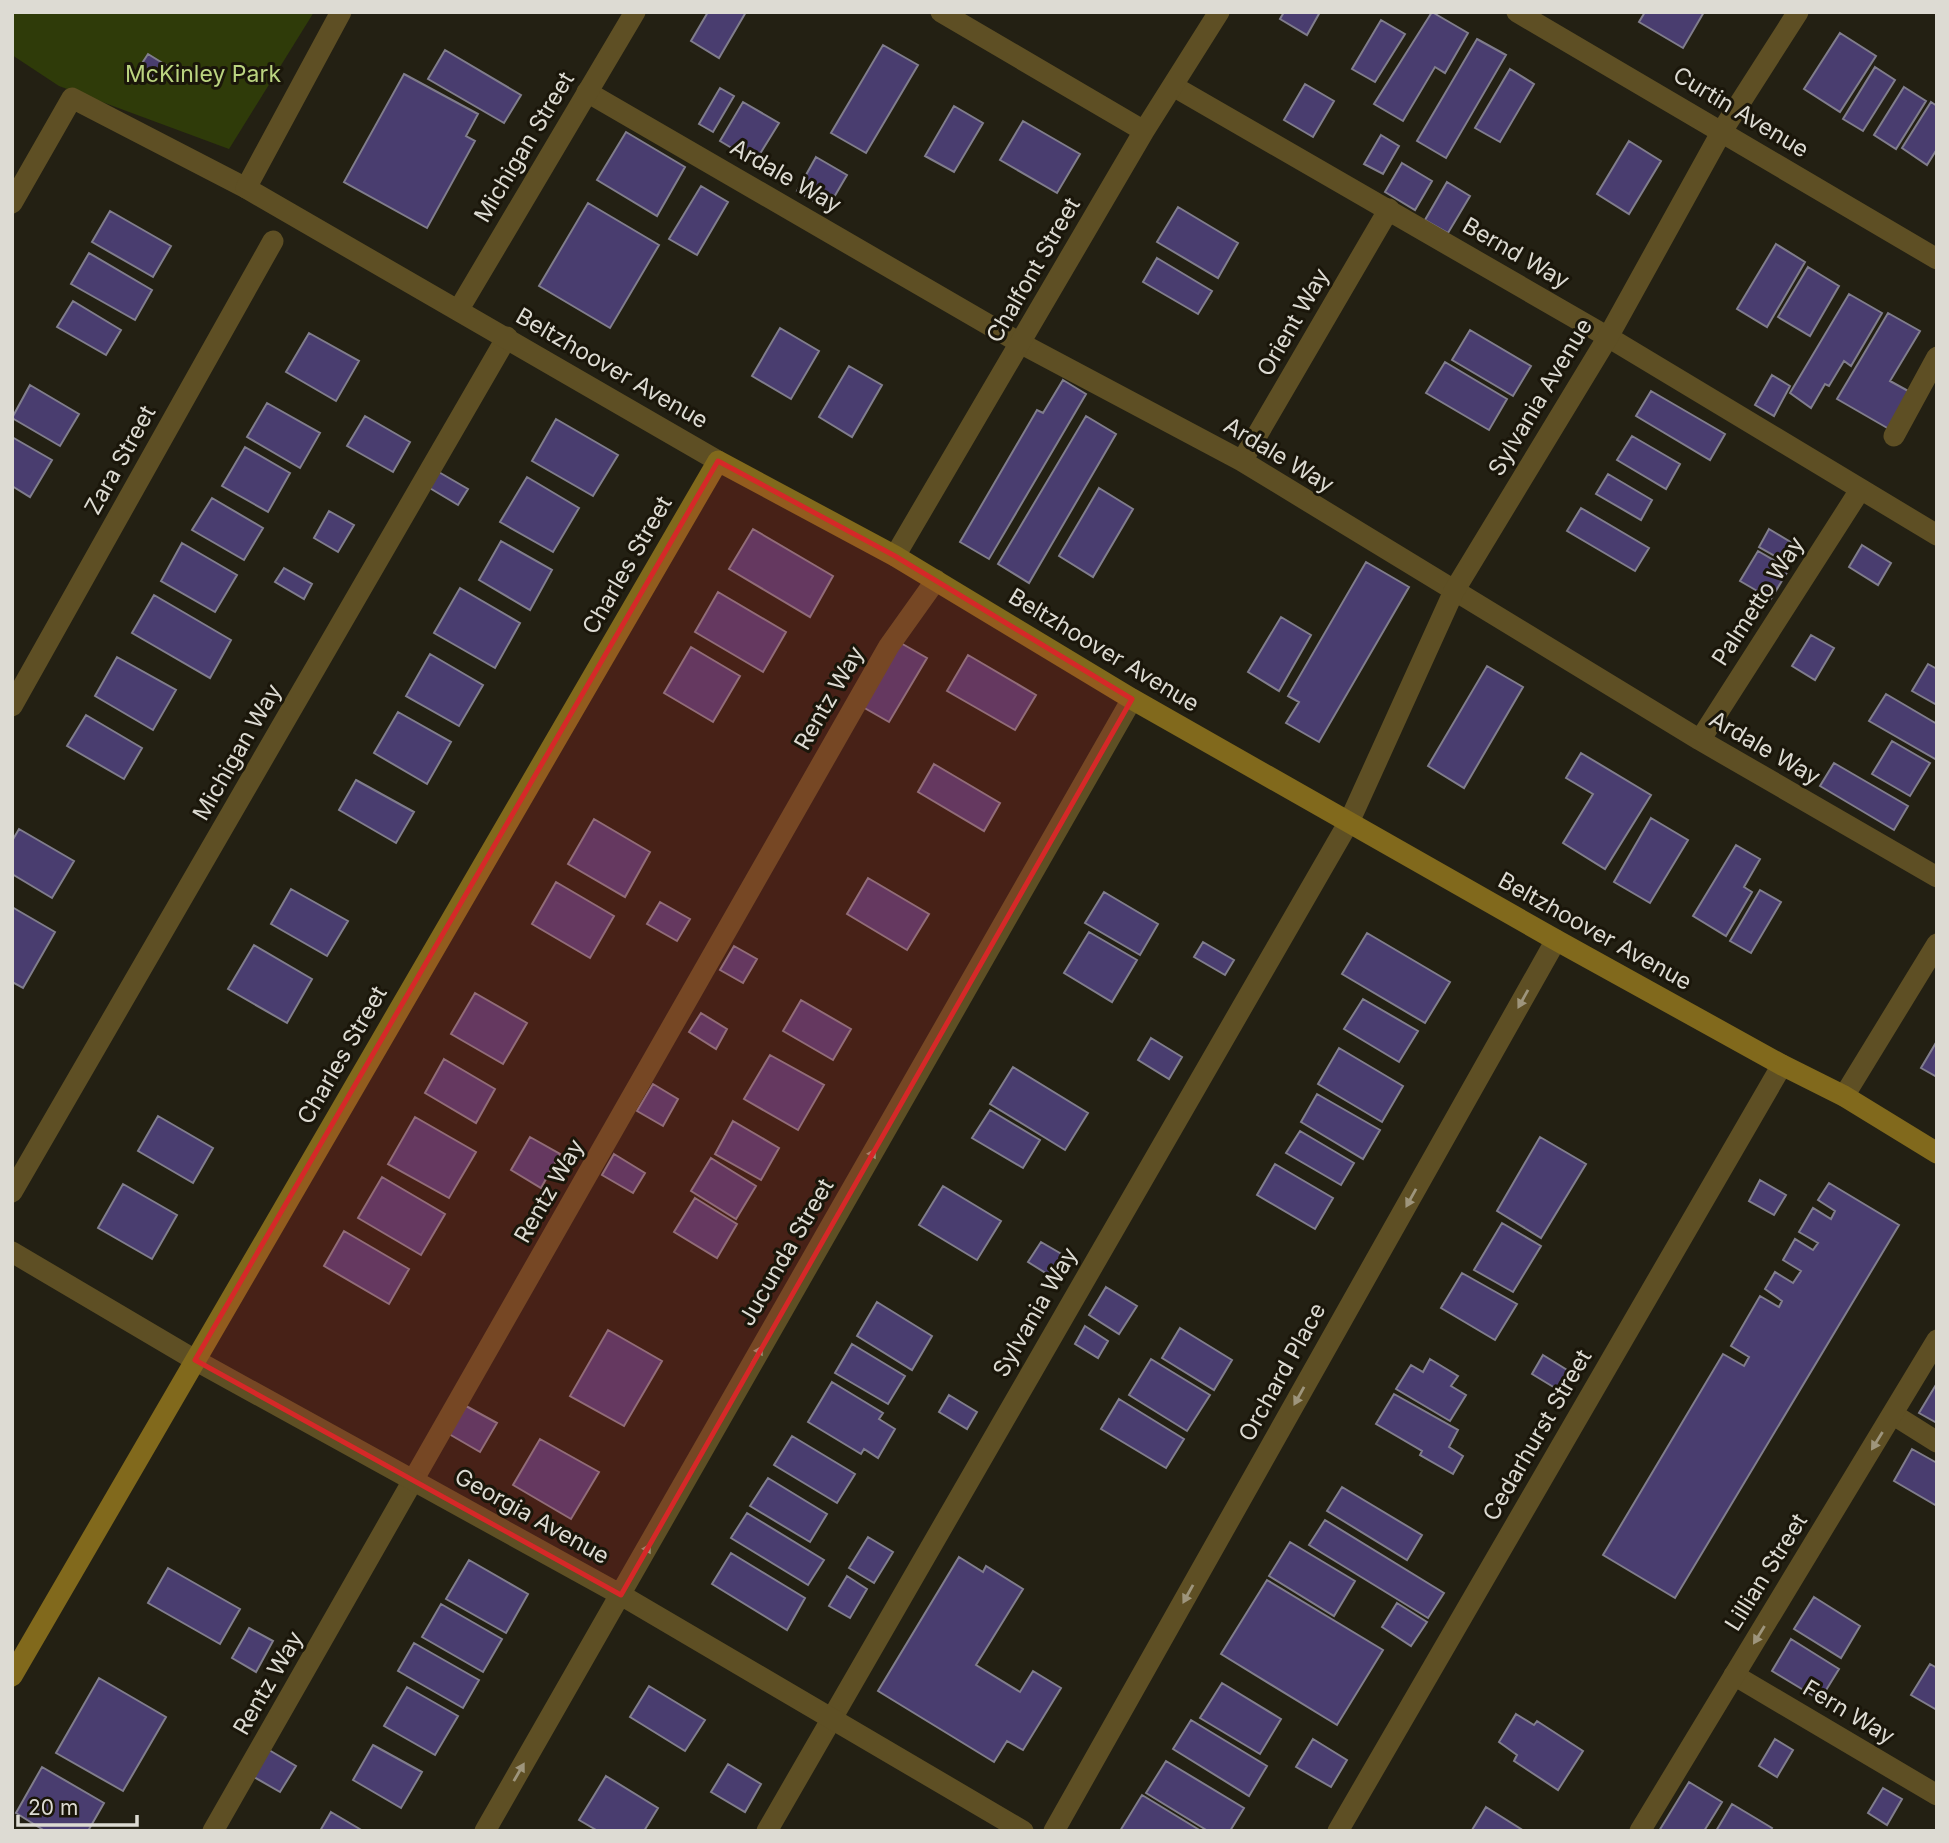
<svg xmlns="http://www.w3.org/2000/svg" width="1949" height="1843" viewBox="0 0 1949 1843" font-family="Inter,sans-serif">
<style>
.green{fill:#2f3b09}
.building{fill:#493d6f;stroke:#807d8c;stroke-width:2}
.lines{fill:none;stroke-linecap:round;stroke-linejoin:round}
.lane{stroke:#5e4f24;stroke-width:21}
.street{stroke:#5e4f24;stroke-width:21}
.secondary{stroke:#81691c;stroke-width:21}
.oneway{fill:#9e957c}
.marked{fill:#d62828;fill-opacity:0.2;stroke:#d62828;stroke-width:5;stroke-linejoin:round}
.labels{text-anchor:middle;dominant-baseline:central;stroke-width:6;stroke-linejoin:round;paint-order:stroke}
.park-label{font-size:23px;fill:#bbd480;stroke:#1a160a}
.street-label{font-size:23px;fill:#dddbd3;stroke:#1a160a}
</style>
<rect width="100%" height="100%" fill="#232013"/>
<path class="green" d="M12 12H314L229 149 59 86 12 55Z"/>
<path class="building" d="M708 12H746L719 58 691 41Z
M1284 12H1320L1307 35 1280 19Z
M1432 12 1468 33 1445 73 1435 67 1403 121 1374 104Z
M1645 12H1704L1683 48 1639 22Z
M1381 20 1405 34 1375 82 1352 69Z
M1840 33 1876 56 1840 112 1804 89Z
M1477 39 1506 55 1446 158 1417 141Z
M883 45 918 65 866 153 831 133Z
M445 50 521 95 504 123 428 79Z
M148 54 169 67 161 81 139 68Z
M1875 67 1895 80 1863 131 1843 119Z
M1510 69 1534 84 1500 142 1475 128Z
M404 74 478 114 466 136 475 141 427 228 344 182Z
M1305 84 1334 101 1313 137 1284 120Z
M1904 87 1926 101 1896 149 1874 135Z
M720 88 734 96 713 132 699 124Z
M743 102 779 123 755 162 720 141Z
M1931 102 1937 106V149L1927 165 1902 148Z
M954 106 983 123 954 172 925 156Z
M1023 121 1080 154 1057 193 1000 160Z
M626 132 685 167 657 216 597 180Z
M1381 135 1399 146 1383 174 1364 164Z
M1629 141 1661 161 1629 214 1597 194Z
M816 157 847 175 827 209 797 191Z
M1402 163 1432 181 1415 210 1385 192Z
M1447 182 1470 196 1448 233 1425 220Z
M701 186 728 202 697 255 669 239Z
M588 203 659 245 610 328 539 286Z
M1178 207 1238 243 1218 278 1157 242Z
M110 211 171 246 153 277 92 242Z
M1776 244 1805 262 1767 327 1737 309Z
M89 253 152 290 135 320 71 284Z
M1157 258 1212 291 1198 314 1143 282Z
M1808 267 1839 286 1810 336 1778 317Z
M1849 294 1882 313 1851 366 1844 361 1829 386 1825 384 1811 408 1790 393Z
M73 301 121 330 106 355 57 327Z
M1888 313 1920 331 1890 381 1910 392 1889 429 1837 399Z
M780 328 819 351 791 399 752 376Z
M1470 330 1531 366 1513 396 1452 360Z
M309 333 359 361 336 401 286 372Z
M1445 362 1507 399 1489 430 1426 393Z
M849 366 882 385 852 437 819 417Z
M1772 375 1790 386 1774 416 1755 405Z
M1063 380 1086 394 989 559 960 542 1037 410 1043 413Z
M30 385 79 414 60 446 12 418Z
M1651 391 1725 434 1710 460 1636 416Z
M267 403 320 433 300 468 247 437Z
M365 416 410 442 393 472 347 446Z
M1086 416 1116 434 1029 583 998 564Z
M556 419 618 455 593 496 532 461Z
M1632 436 1680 464 1666 489 1617 460Z
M12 437 52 460 30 497 12 486Z
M245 447 290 473 268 512 222 486Z
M437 471 468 489 458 505 428 487Z
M1608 474 1652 500 1641 520 1596 494Z
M527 477 579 508 553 552 500 522Z
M1099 488 1133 509 1093 577 1059 556Z
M212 498 263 528 244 560 192 530Z
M1581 508 1649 548 1635 571 1567 531Z
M329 511 354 525 338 552 314 538Z
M753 529 833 576 810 617 729 569Z
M1769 529 1799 547 1789 564 1759 547Z
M501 541 552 570 530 610 479 580Z
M182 543 237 575 215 612 161 581Z
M1862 545 1891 563 1878 585 1849 567Z
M1758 551 1789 569 1771 599 1740 581Z
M1366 562 1409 587 1319 742 1286 723 1299 702 1288 696Z
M284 568 312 584 304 599 275 582Z
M460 588 520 623 495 668 434 633Z
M718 592 786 632 763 672 695 632Z
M154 595 231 640 210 678 132 633Z
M1281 617 1311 635 1279 691 1248 672Z
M1811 635 1834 648 1815 680 1792 666Z
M899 642 927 658 889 722 861 706Z
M691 647 740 676 713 722 664 693Z
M430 654 483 685 459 726 406 696Z
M968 655 1036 695 1015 730 947 691Z
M117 657 176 690 153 730 95 696Z
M1928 664 1937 669V705L1912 691Z
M1487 666 1523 687 1464 788 1428 766Z
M1886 694 1937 724V760L1869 721Z
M398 712 451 742 427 784 374 753Z
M86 715 142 748 124 779 67 746Z
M1892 741 1930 763 1910 796 1872 774Z
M1581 753 1651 795 1605 869 1563 843 1593 794 1566 778Z
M1834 763 1908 806 1894 830 1820 786Z
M934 764 1000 803 984 831 918 792Z
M356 780 414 812 396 843 339 810Z
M1651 818 1688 840 1650 903 1614 882Z
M594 819 650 852 625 897 568 864Z
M19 829 74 861 52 898 12 874V841Z
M1736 845 1760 859 1744 887 1752 892 1726 936 1693 916Z
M868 878 929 914 907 950 847 914Z
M556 882 614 916 590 958 532 924Z
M291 889 348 921 327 956 271 924Z
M1760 890 1781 902 1751 953 1730 941Z
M1104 892 1158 924 1140 955 1085 923Z
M660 902 690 919 677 941 647 924Z
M12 907 55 932 23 988 12 982Z
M1089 932 1137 960 1112 1002 1064 973Z
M1367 933 1450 982 1425 1023 1342 974Z
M1203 942 1234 960 1225 975 1194 957Z
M254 945 312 979 287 1023 228 989Z
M734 946 757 959 743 983 720 970Z
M475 993 527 1023 503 1064 451 1034Z
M1363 999 1418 1031 1399 1062 1344 1029Z
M801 1000 851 1029 833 1060 783 1031Z
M701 1013 727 1029 716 1049 689 1032Z
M1151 1038 1182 1057 1169 1079 1138 1060Z
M1937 1041V1077L1921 1068Z
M1339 1048 1403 1086 1382 1122 1318 1084Z
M770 1055 824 1085 798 1130 744 1099Z
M444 1059 495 1089 476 1123 425 1093Z
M1013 1067 1088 1113 1065 1150 990 1104Z
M653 1084 678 1099 663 1126 637 1111Z
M1317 1094 1380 1130 1363 1159 1301 1122Z
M990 1110 1040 1140 1023 1168 972 1138Z
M158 1116 213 1148 193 1183 138 1151Z
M415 1117 476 1152 449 1198 388 1164Z
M733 1121 779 1148 761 1180 715 1154Z
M1300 1131 1354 1163 1341 1185 1286 1153Z
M530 1137 560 1154 541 1188 511 1170Z
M1540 1137 1586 1164 1541 1238 1497 1211Z
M614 1154 645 1173 633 1193 602 1175Z
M711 1158 756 1186 736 1219 691 1191Z
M1275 1164 1333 1198 1315 1229 1257 1195Z
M382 1177 445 1214 421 1255 358 1218Z
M1760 1180 1786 1195 1774 1215 1749 1201Z
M1829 1183 1899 1225 1675 1598 1603 1555 1723 1354 1744 1366 1749 1357 1731 1346 1760 1296 1779 1307 1782 1301 1765 1289 1775 1272 1793 1283 1801 1271 1783 1260 1795 1239 1813 1250 1818 1243 1799 1232 1813 1208 1831 1219 1835 1211 1818 1200Z
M123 1184 177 1215 152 1259 98 1228Z
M943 1186 1001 1221 977 1260 919 1225Z
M695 1198 737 1224 717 1258 674 1232Z
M1502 1223 1541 1246 1513 1292 1474 1270Z
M344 1231 409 1269 389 1304 324 1266Z
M1041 1242 1065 1256 1052 1277 1028 1262Z
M1462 1273 1517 1304 1495 1340 1441 1308Z
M1106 1287 1137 1306 1119 1334 1089 1315Z
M877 1302 932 1336 912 1370 857 1336Z
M1085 1326 1108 1341 1098 1358 1075 1344Z
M1180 1328 1232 1360 1214 1390 1162 1358Z
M608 1330 662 1361 624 1426 570 1396Z
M852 1344 905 1376 888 1404 835 1373Z
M1543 1355 1572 1373 1560 1391 1532 1374Z
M1151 1359 1210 1395 1187 1431 1129 1395Z
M1430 1359 1458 1376 1451 1386 1466 1395 1450 1421 1396 1389 1411 1365 1423 1372Z
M832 1382 883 1413 879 1419 895 1429 878 1458 864 1449 861 1454 808 1422Z
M1937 1383V1423L1919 1413Z
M1394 1394 1458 1430 1449 1447 1463 1456 1453 1474 1420 1455 1422 1451 1376 1424Z
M949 1395 977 1412 967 1429 939 1412Z
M1119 1399 1184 1439 1166 1468 1101 1429Z
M466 1406 497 1423 480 1452 449 1434Z
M792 1436 855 1474 837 1503 774 1465Z
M540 1439 599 1472 571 1519 513 1485Z
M1912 1449 1937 1463V1506L1894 1481Z
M768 1478 827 1514 810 1542 750 1506Z
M1342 1487 1422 1535 1407 1560 1327 1511Z
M747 1513 824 1560 808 1585 731 1538Z
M1325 1520 1444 1593 1428 1618 1309 1545Z
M868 1537 893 1552 874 1583 849 1568Z
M1290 1542 1355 1581 1334 1616 1269 1576Z
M731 1553 805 1598 787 1630 712 1584Z
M959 1557 983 1572 986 1566 1023 1589 976 1665 1020 1692 1033 1671 1061 1688 1023 1750 1007 1741 994 1762 878 1691Z
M469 1560 528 1594 506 1633 446 1599Z
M168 1568 240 1609 220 1644 148 1603Z
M847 1576 867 1589 850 1618 829 1606Z
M1267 1580 1383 1650 1337 1725 1221 1654Z
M1814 1597 1860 1626 1841 1658 1794 1629Z
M1397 1603 1427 1622 1411 1646 1382 1627Z
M441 1604 502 1639 483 1672 422 1637Z
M249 1628 273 1641 256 1672 232 1658Z
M1791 1639 1839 1669 1820 1700 1772 1671Z
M414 1643 479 1680 463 1708 398 1671Z
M1930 1664 1937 1668V1710L1911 1695Z
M99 1678 166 1717 123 1791 56 1753Z
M1222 1683 1281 1719 1260 1754 1200 1718Z
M649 1686 705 1720 685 1751 630 1717Z
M407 1687 458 1716 435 1755 384 1726Z
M1516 1714 1534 1725 1537 1721 1583 1751 1558 1790 1514 1761 1517 1755 1499 1742Z
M1191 1720 1267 1766 1249 1796 1173 1749Z
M1313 1739 1347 1760 1331 1787 1296 1767Z
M1775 1739 1793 1750 1777 1777 1759 1766Z
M373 1745 422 1772 401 1808 353 1780Z
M269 1750 296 1766 280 1792 254 1777Z
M1166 1761 1244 1808 1230 1831H1208L1146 1793Z
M728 1764 761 1784 745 1812 711 1792Z
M42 1767 104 1803 88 1831H45L16 1813Z
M606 1776 658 1808 644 1831H598L579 1820Z
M1689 1782 1722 1802 1704 1831H1659Z
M1883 1788 1902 1799 1887 1825 1868 1813Z
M1142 1795 1201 1831H1120Z
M1732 1804 1772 1828 1770 1831H1716Z
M1486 1807 1524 1831 1472 1830Z
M331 1812 363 1831H320Z"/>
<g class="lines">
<path class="lane" d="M1173 86 1608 337 1937 535
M587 92 1020 343 1242 461 1700 740 1937 877
M12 203 72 98 246 188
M1894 436 1937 357
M1242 461 1389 209
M1700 740 1860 490
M12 1192 507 337
M1894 1415 1937 1442
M1734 1675 1937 1795
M213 1831 889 646 936 580
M767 1831 1350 820
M1338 1831 1782 1065"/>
<path class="street" d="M341 12 246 188 718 461
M941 12 1144 131
M1517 12 1937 259
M459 309 635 12
M895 556 1144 131 1219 12
M12 706 273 241
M1350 820 1454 591 1608 337 1722 131 1798 12
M1844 1096 1937 944
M12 1252 195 1360 621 1595 1023 1831
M485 1831 1132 699
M1054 1831 1556 940
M1640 1831 1937 1340"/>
<path class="secondary" d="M12 1676 718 461 895 556 1132 699 1556 940 1782 1065 1844 1096 1937 1153"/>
</g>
<defs><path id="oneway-solid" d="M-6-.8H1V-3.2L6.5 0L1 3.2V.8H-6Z" transform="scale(1.75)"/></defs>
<g class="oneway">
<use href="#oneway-solid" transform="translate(1523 999) rotate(119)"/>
<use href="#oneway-solid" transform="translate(870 1158) rotate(-60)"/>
<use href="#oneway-solid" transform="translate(1411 1198) rotate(119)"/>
<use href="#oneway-solid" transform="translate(757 1355) rotate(-60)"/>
<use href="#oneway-solid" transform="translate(1299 1396) rotate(119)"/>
<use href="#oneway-solid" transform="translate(1877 1441) rotate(122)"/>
<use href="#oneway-solid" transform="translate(645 1553) rotate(-60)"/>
<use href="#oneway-solid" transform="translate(1188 1594) rotate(119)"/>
<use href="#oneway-solid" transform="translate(1759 1635) rotate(122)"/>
<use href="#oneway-solid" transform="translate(519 1772) rotate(-60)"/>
</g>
<path class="marked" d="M718 461 895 556 1132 699 621 1595 195 1360Z"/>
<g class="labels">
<g class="park-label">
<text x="203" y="74">McKinley Park</text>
</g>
<g class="street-label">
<text transform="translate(1741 112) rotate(31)">Curtin Avenue</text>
<text transform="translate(524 147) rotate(-59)">Michigan Street</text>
<text transform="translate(786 176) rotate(30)">Ardale Way</text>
<text transform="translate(1516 253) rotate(30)">Bernd Way</text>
<text transform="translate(1033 270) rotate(-60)">Chalfont Street</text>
<text transform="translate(1293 322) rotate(-60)">Orient Way</text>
<text transform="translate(612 368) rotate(30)">Beltzhoover Avenue</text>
<text transform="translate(1540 397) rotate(-59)">Sylvania Avenue</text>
<text transform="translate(1279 455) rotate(31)">Ardale Way</text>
<text transform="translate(120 460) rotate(-61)">Zara Street</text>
<text transform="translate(627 565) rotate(-60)">Charles Street</text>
<text transform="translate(1758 601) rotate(-57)">Palmetto Way</text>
<text transform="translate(1104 650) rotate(31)">Beltzhoover Avenue</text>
<text transform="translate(829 698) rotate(-60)">Rentz Way</text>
<text transform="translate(1765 748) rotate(30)">Ardale Way</text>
<text transform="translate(237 752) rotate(-60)">Michigan Way</text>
<text transform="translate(1595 931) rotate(29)">Beltzhoover Avenue</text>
<text transform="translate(342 1055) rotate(-60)">Charles Street</text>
<text transform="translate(549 1191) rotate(-60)">Rentz Way</text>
<text transform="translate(786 1252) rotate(-60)">Jucunda Street</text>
<text transform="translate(1035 1312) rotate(-60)">Sylvania Way</text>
<text transform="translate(1282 1372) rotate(-61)">Orchard Place</text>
<text transform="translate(1537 1435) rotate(-60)">Cedarhurst Street</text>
<text transform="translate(532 1516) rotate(29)">Georgia Avenue</text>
<text transform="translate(1766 1572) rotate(-58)">Lillian Street</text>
<text transform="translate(268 1683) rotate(-60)">Rentz Way</text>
<text transform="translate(1849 1712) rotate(31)">Fern Way</text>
</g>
</g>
<rect width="1949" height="1843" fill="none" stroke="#dddbd3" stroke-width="28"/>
<path d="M18 1815v10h119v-10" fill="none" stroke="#dddbd3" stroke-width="3.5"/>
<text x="28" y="1815" font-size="21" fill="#dddbd3" stroke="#1a160a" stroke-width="5" paint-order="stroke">20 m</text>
</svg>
